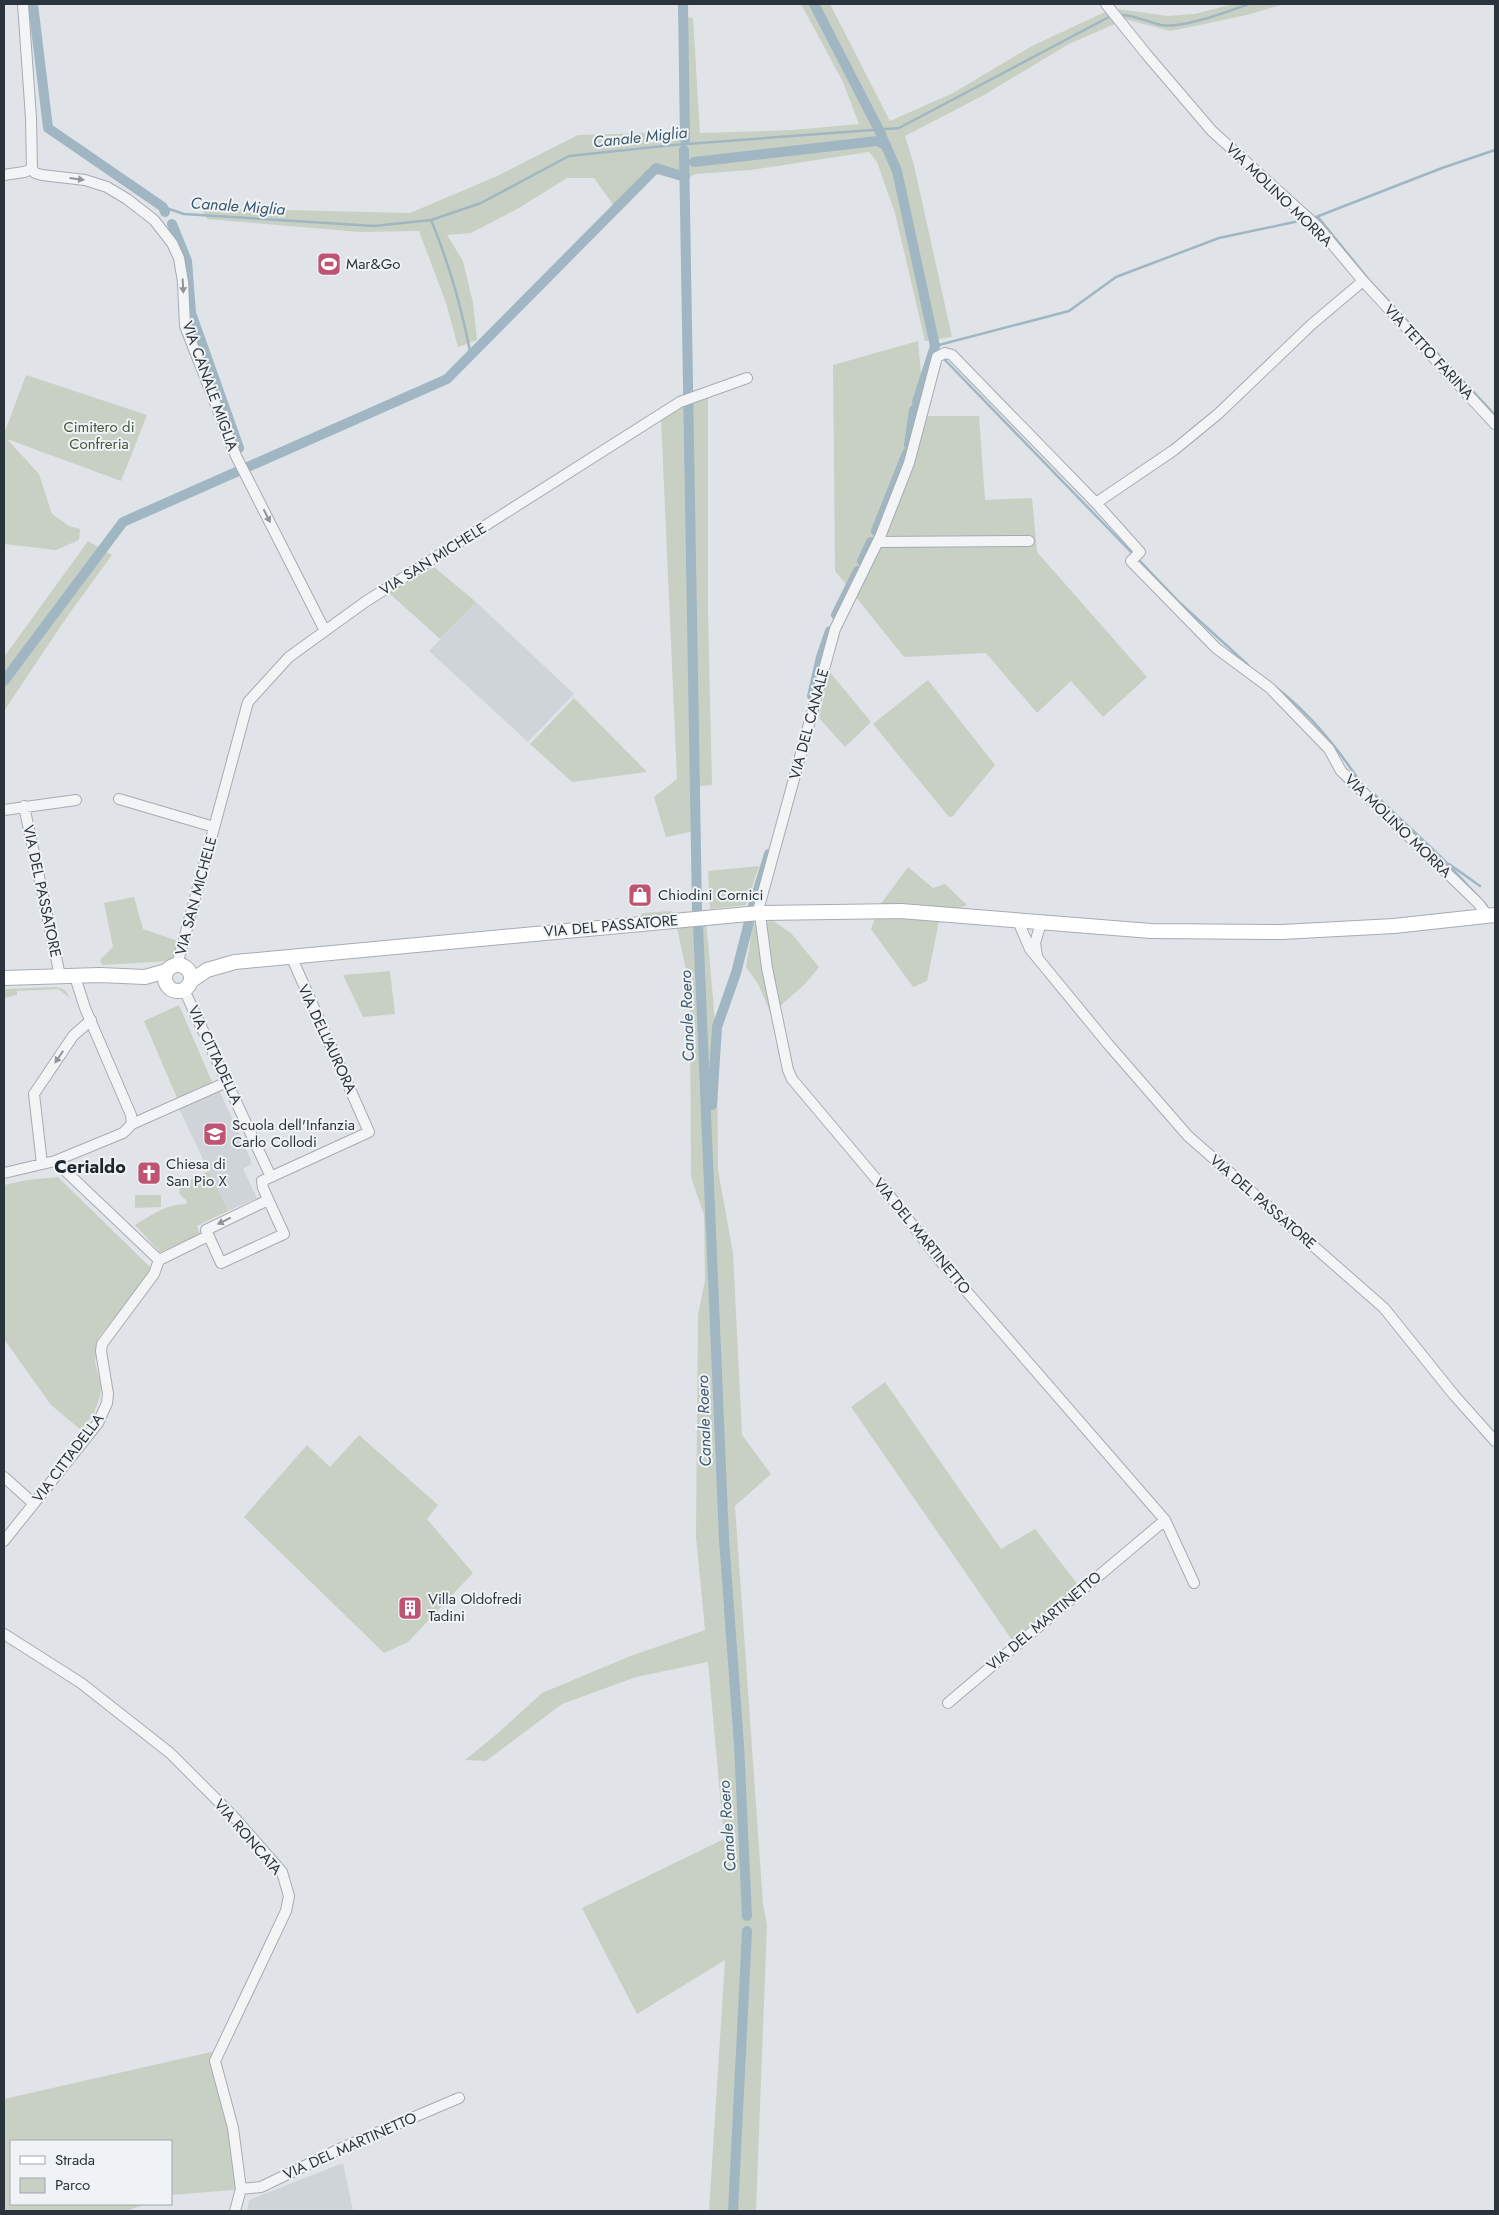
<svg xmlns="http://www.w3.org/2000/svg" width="1499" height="2215" viewBox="0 0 1499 2215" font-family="Jost,sans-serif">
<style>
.built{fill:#cfd4d9}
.green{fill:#c8d0c3}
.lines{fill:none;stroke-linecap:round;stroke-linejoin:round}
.stream{stroke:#a0b6c3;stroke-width:2.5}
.canal{stroke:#a0b6c3;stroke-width:10}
.street-casing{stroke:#a6acb1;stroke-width:12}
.secondary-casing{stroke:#a6acb1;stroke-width:16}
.street{stroke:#f3f4f6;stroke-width:10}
.secondary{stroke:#fff;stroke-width:14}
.oneway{fill:#8f949a}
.labels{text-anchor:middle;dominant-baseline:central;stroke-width:4;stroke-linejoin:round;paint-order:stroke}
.street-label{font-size:15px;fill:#2b343d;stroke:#f0f3f5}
.poi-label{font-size:15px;fill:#2b343d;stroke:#f0f3f5;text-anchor:start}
.park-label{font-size:15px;fill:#43573a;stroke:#f0f3f5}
.water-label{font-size:16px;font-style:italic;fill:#3a576c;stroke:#f0f3f5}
.quarter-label{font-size:18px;font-weight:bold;fill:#1d252e;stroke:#f0f3f5}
</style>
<rect width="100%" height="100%" fill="#e0e4e8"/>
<path class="built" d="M476 602 574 694 528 742 429 651Z
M219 1090 251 1160V1164L243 1169 257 1198 228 1211 179 1109Z
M343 2163 353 2211H247L249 2200Z"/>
<path class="green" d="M801 4H830L890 121 953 93 1032 46 1107 11 1117 23 1069 44 984 95 905 136 914 165 952 337 925 341 895 213 877 162 869 152 751 170 696 174 681 180 655 174 619 213 594 178H567L519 208 471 233 447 235 463 261 473 303 477 340 458 347 446 303 419 231 360 232 207 219 201 208 410 213 495 177 578 135 681 132 679 16 693 18 700 133 793 130 859 124 843 82Z
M1233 4H1284L1247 15 1171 31 1124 19 1118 9 1168 16 1195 14Z
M918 341 925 416H979L985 500 1032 498 1037 552 1147 677 1103 717 1071 681 1037 713 986 653 904 657 835 571 833 365Z
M26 375 147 415 121 481 7 439 39 474 52 514 69 526 80 529 79 540 56 550 4 544V434Z
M708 397V612L712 785 692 787 695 831 666 837 654 797 677 779 661 418 679 405Z
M88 541 112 555 69 614 4 711V657Z
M434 567 476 602 440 639 389 593Z
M829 671 871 722 845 747 819 718Z
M928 680 995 765 953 816 949 817 873 724Z
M574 698 647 772 572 782 530 744Z
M759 866 746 905 710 909 708 871Z
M908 867 933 888 945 884 967 905 940 916 927 981 913 987 871 929 880 905Z
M134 897 143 929 178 941 174 957 170 961 102 965 100 960 113 947 104 903Z
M670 911 677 914 639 917 643 913Z
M706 920 717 1043 718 1170 733 1253 742 1435 771 1474 735 1506 763 1904 767 1925 756 2211H709L725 1960 637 2014 582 1908 724 1839 708 1662 636 1677 562 1704 486 1761 465 1760 498 1733 542 1693 628 1657 705 1630 696 1537 698 1315 705 1280 704 1215 691 1177 690 1010 685 965 676 923Z
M773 921 791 933 819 967 805 984 771 1014 758 984 746 967 753 923Z
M390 971 395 1014 363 1017 343 975Z
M57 987 65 990 70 998 58 989 17 991V995L4 998V989Z
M179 1005 212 1082 177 1098 144 1021Z
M209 1171 228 1211 197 1226 200 1234 160 1252 135 1225C152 1215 166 1204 186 1204L187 1201 179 1193 180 1185Z
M58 1177 153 1270 98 1338 95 1362 101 1386 100 1397 94 1413 81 1430 51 1405 4 1339V1185L27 1180Z
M135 1195H161V1207L135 1208Z
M885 1382 1001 1549 1035 1529 1079 1586 1012 1640 851 1407Z
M359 1435 438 1505 427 1519 473 1573 408 1642 384 1653 244 1517 307 1445 330 1467Z
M211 2052 220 2056 236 2124 244 2172 234 2190 171 2195V2141H11V2204H147L126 2211H4V2099Z"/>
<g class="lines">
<path class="stream" d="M1123 15C1136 16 1148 22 1161 25 1182 29 1229 11 1249 4
M163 207 184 214 374 226 431 220 481 203 569 156 673 145 899 128 1109 17
M1316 217 1442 168 1495 150
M1318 217 1369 280 1495 415
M431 220C449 263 462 309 471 356
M935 346 1069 311 1116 277 1219 238 1299 221
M945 360 1133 554
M1138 559 1180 603 1248 665
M1274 686C1307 711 1337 747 1360 782
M1375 795 1444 860 1487 906
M1449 864 1480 886"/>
<path class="canal" d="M33 4 48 128 163 207 165 212
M683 4 685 140
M814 4 879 130 897 171 935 346 917 402
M684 150 697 910
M694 162 877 141 886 145
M172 224 187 261 191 313 239 448
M909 445 914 410
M876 531 907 453
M862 561 871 542
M836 615 858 571
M4 681 123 522 447 379 656 168 685 177
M812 696 821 657 830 631
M753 906 769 854
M698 924 724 1539 739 1745 747 1916
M712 1105 717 1027 736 973 750 918
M733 2211 747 1931"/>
<g class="street-casing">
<path id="street" d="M23 4 31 118 32 169 35 173 42 175 85 180 107 187 127 199 154 220 172 243 179 258 183 282 185 326 194 349 236 456 325 631
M1106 4 1147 55 1212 131 1318 227 1363 281 1495 424
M4 175 24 172 32 169
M1096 503 1174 450 1218 414 1312 324 1363 281
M878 542 1029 541
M119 799 214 827
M24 806 60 976
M4 810 76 800
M1018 921 1030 949 1108 1044 1188 1136 1384 1308 1454 1395 1495 1441
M1037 956 1035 943 1041 923
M177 965 248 702 289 657 365 602 680 402 747 378
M185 988 186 994 271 1177
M132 1124 227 1082
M55 1161 159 1260
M42 1164 34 1094 73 1036 91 1020
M4 1173 55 1161 123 1133 132 1124 131 1115 85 1008 77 983V976
M268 1200 206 1230 221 1263 284 1234 263 1188 262 1181 369 1132 291 956
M4 1477 33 1503
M4 1541 98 1423 107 1403 108 1394 101 1351 102 1344 154 1274 159 1260 208 1236
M1194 1583 1165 1520 942 1263 882 1186 792 1079 788 1070 767 968 759 907 835 629 880 537 909 463 937 357 945 353 952 355 1096 503 1140 552 1131 561 1216 648 1270 688 1329 749 1341 771 1478 903 1487 915
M4 1634 81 1683 170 1753 234 1817 282 1872 289 1896 286 1911 215 2061 233 2128 241 2189 235 2211
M948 1703 1165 1520
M241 2189 261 2187 346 2146 459 2098"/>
</g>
<g class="secondary-casing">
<path id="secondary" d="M165 978a13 13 0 1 1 26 0a13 13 0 1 1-26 0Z
M4 978 100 975 145 977 166 971
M191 981 207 970 235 962 759 913 901 911 1151 931 1282 932 1394 926 1495 915"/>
</g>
<use href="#street" class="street"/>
<use href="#secondary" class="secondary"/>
</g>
<defs><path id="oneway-solid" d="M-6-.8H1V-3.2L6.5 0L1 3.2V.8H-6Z" transform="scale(1.25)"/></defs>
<g class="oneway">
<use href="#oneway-solid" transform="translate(77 179) rotate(7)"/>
<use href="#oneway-solid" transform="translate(183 286) rotate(87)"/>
<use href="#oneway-solid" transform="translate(267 516) rotate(63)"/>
<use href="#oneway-solid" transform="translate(59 1057) rotate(124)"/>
<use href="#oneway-solid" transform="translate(224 1221) rotate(154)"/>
</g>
<defs>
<g id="stadium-square" transform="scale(1.25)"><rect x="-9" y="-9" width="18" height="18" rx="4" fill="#be5472" stroke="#f0f3f5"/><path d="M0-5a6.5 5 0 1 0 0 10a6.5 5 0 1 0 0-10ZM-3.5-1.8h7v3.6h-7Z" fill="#fff"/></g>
<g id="shop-square" transform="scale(1.25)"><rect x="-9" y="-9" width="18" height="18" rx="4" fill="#be5472" stroke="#f0f3f5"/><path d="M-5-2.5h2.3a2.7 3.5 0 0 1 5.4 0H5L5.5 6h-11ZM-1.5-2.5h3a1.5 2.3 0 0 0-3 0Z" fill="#fff"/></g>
<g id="school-square" transform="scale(1.25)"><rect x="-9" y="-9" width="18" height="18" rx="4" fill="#be5472" stroke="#f0f3f5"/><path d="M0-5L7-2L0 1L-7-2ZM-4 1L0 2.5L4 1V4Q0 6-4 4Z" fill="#fff"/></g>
<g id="church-square" transform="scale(1.25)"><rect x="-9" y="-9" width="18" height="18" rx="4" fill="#be5472" stroke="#f0f3f5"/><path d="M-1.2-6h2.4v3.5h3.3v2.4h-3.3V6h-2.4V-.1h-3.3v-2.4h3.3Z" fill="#fff"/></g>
<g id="building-square" transform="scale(1.25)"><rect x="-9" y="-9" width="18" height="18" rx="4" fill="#be5472" stroke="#f0f3f5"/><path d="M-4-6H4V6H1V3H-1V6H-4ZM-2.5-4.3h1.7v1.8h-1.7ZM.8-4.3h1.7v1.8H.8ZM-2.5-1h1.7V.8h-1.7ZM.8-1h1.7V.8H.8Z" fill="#fff"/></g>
</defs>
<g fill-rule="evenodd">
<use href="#stadium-square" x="329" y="264"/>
<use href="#shop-square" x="640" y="895"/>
<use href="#school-square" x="215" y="1134"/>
<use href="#church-square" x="149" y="1173"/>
<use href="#building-square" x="410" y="1608"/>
</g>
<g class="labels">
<g class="street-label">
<text transform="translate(1279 195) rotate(44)">VIA MOLINO MORRA</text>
<text transform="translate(1429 352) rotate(47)">VIA TETTO FARINA</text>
<text transform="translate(210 386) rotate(70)">VIA CANALE MIGLIA</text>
<text transform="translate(433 559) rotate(-32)">VIA SAN MICHELE</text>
<text transform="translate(809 724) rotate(-75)">VIA DEL CANALE</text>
<text transform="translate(1398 826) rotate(44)">VIA MOLINO MORRA</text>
<text transform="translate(42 891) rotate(78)">VIA DEL PASSATORE</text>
<text transform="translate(196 896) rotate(-75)">VIA SAN MICHELE</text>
<text transform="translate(611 926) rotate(-5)">VIA DEL PASSATORE</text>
<text transform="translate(327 1039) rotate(65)">VIA DELL'AURORA</text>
<text transform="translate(215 1055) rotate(65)">VIA CITTADELLA</text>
<text transform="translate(1263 1202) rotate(41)">VIA DEL PASSATORE</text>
<text transform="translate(922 1236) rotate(51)">VIA DEL MARTINETTO</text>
<text transform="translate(68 1458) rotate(-53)">VIA CITTADELLA</text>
<text transform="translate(1044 1621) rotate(-40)">VIA DEL MARTINETTO</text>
<text transform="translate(248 1837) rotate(49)">VIA RONCATA</text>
<text transform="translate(350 2146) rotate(-24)">VIA DEL MARTINETTO</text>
</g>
<g class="poi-label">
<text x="346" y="264">Mar&amp;Go</text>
<text x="658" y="895">Chiodini Cornici</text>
<text x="232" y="1125">Scuola dell'Infanzia<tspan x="232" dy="17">Carlo Collodi</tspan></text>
<text x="166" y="1164">Chiesa di<tspan x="166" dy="17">San Pio X</tspan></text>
<text x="428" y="1599">Villa Oldofredi<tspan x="428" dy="17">Tadini</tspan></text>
</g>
<g class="park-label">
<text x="99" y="427">Cimitero di<tspan x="99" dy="17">Confreria</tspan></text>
</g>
<g class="water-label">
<text transform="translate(640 137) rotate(-6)">Canale Miglia</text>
<text transform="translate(238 206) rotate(4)">Canale Miglia</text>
<text transform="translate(687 1016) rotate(-92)">Canale Roero</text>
<text transform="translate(704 1421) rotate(-92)">Canale Roero</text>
<text transform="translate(727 1826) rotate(-94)">Canale Roero</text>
</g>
<g class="quarter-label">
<text x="90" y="1167">Cerialdo</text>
</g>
</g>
<rect width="1499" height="2215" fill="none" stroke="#2b343d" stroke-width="10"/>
<rect x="10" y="2140" width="162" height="65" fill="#f0f3f5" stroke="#a1a7ab"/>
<rect x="20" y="2156" width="25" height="8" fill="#ffffff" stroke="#a1a7ab"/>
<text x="55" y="2165" font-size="15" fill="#2b343d">Strada</text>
<rect x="20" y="2178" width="25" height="15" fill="#c8d0c3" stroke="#a1a7ab"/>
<text x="55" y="2190" font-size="15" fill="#2b343d">Parco</text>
</svg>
